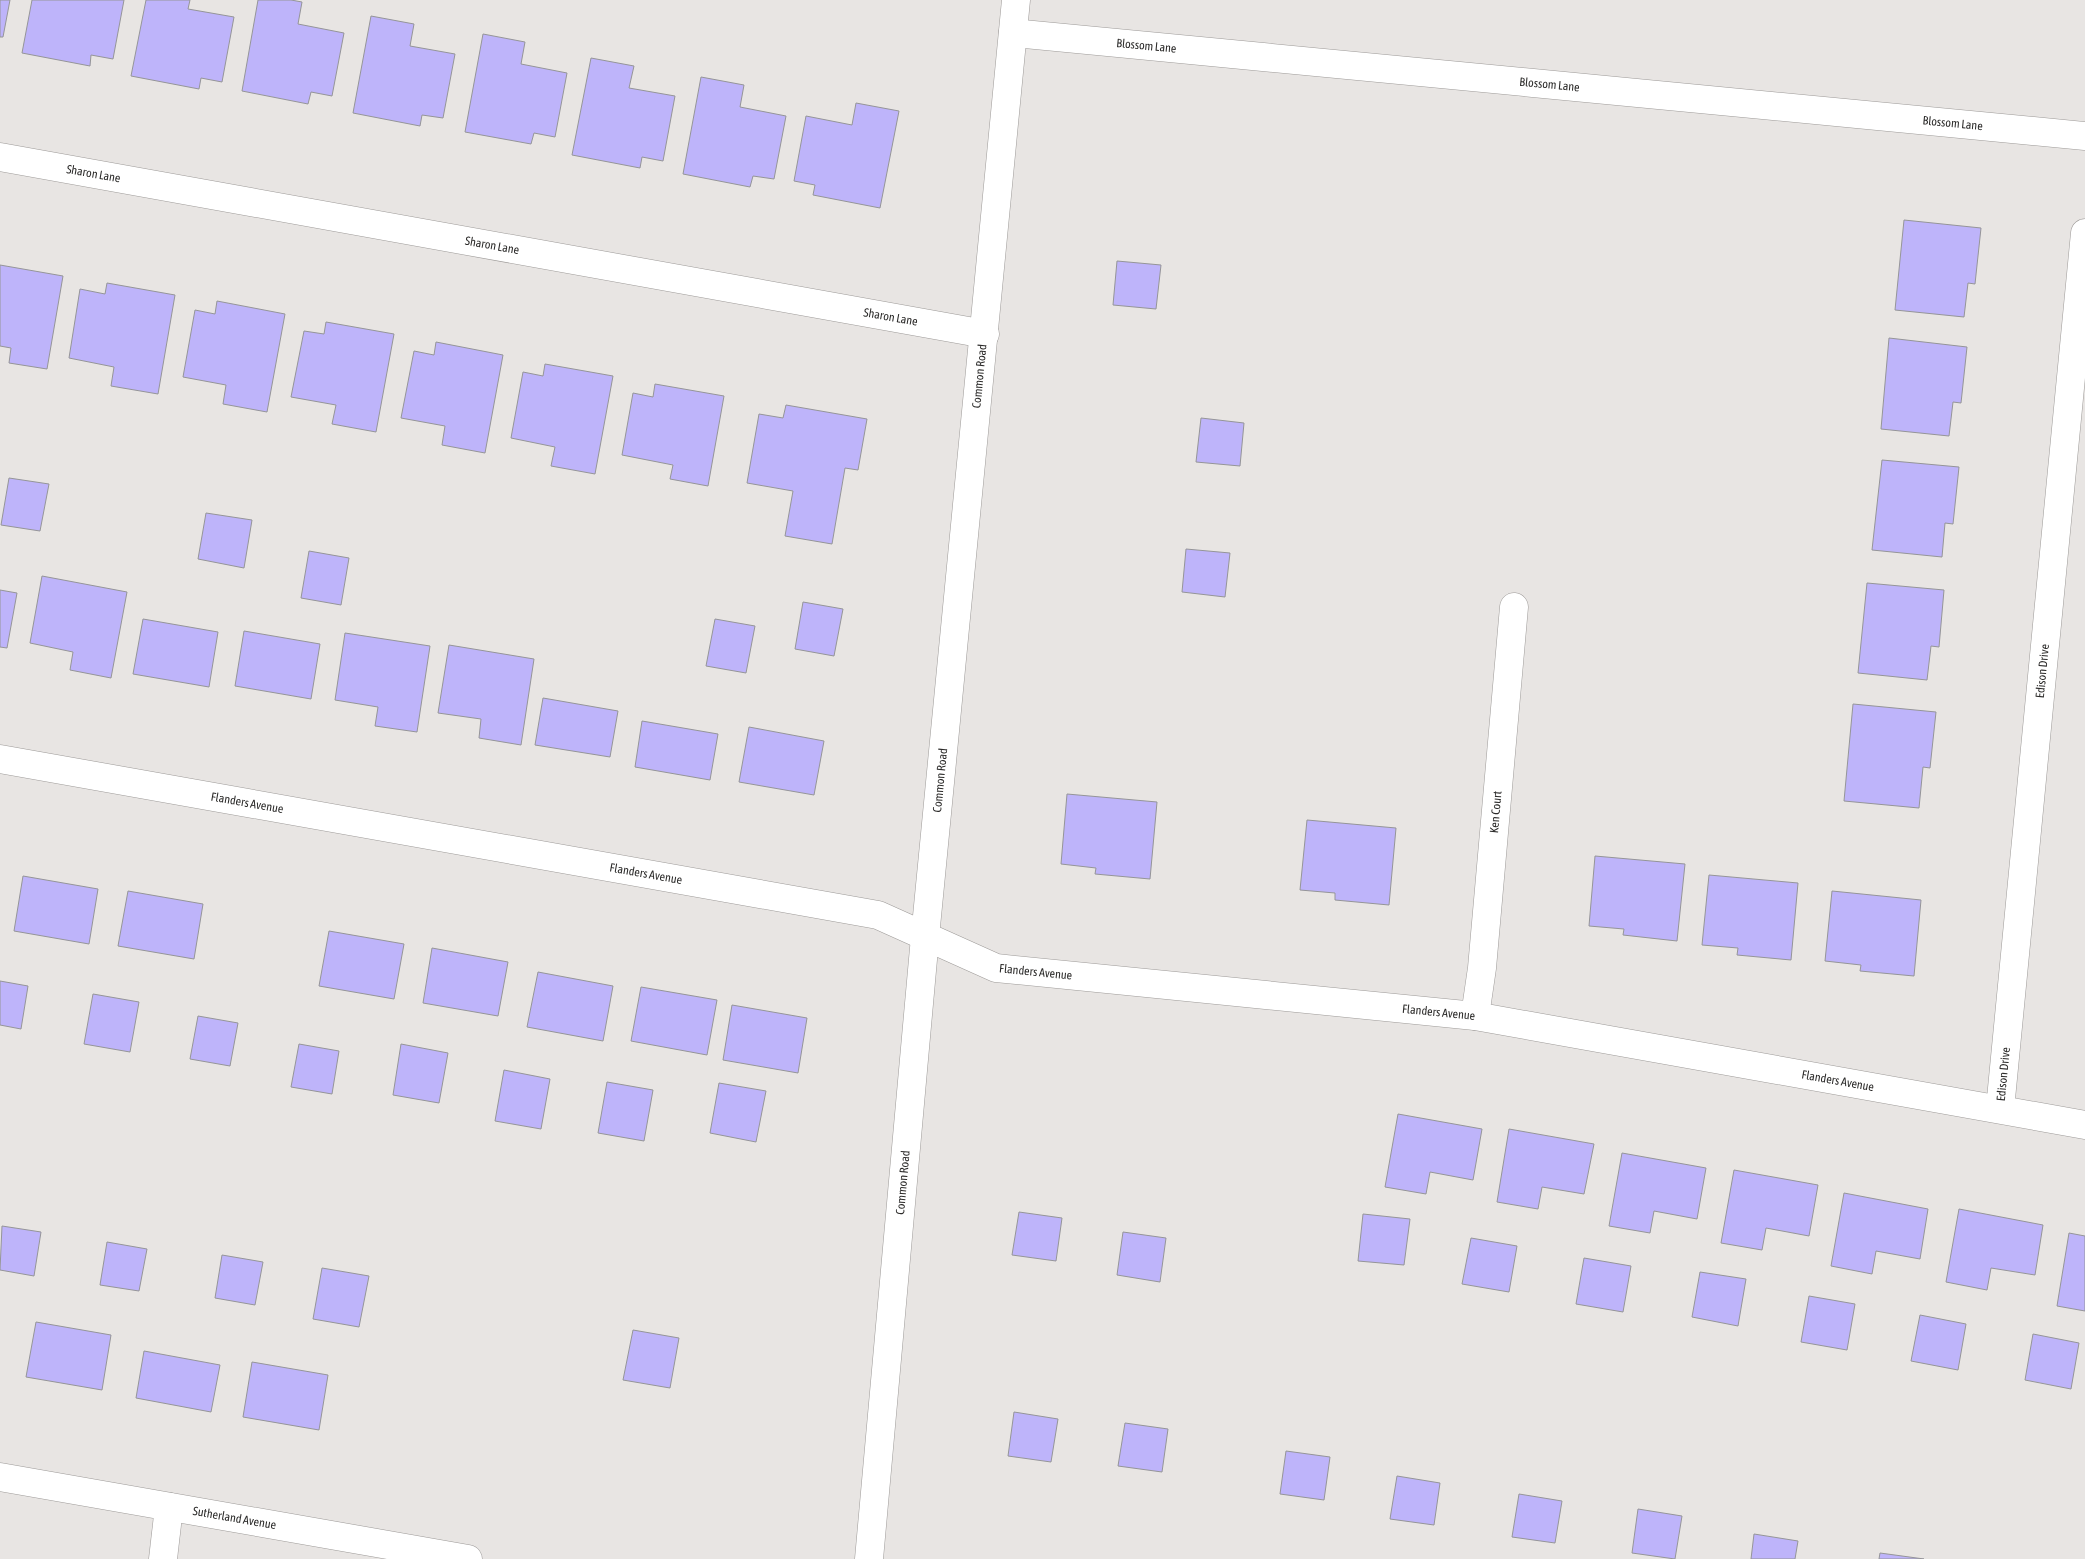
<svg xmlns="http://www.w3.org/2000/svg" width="2085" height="1559" viewBox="0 0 2085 1559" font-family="'Asap Condensed',sans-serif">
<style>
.building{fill:#beb4fa;stroke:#959598}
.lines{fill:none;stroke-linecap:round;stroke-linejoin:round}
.minor-casing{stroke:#9d9a98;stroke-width:29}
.minor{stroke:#fff;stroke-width:28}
.labels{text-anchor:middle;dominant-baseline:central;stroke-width:5;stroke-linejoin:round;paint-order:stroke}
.street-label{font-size:12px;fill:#2c2b2a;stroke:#fff}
</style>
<rect width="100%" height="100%" fill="#e8e5e3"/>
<path class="building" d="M0 0H10L3 37H0Z
M32 0H124L113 59 91 55 90 66 22 53Z
M146 0H190L188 9 234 17 222 82 201 78 199 89 131 76Z
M258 0H291L302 2 298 24 344 33 332 96 311 92 308 104 242 91Z
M371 16 414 24 410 46 455 54 443 118 422 115 420 126 353 113Z
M483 34 525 42 521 64 567 73 555 137 534 133 531 144 465 132Z
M591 58 634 66 629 88 675 96 663 161 642 157 640 168 572 155Z
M701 77 744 85 740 107 786 116 774 179 753 176 750 187 683 174Z
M856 103 899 111 880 208 813 195 815 185 794 181 806 116 852 125Z
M1904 220 1981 228 1975 284 1968 283 1964 317 1895 310Z
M1117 261 1161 265 1156 309 1113 305Z
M0 265 63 276 47 369 9 363 11 348 0 346Z
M107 283 175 295 158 394 111 386 114 367 69 358 80 289 105 294Z
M217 301 285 314 267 412 223 404 226 385 183 377 195 310 215 314Z
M326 322 394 334 376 432 332 424 336 405 291 397 304 331 324 334Z
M1889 338 1967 347 1961 403 1953 402 1949 436 1881 429Z
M436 342 503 355 485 453 442 445 445 426 401 418 414 351 434 355Z
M545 364 613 376 595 474 551 466 555 447 511 438 523 372 543 376Z
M655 384 724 396 708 486 670 479 673 465 622 455 633 393 653 397Z
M786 405 867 419 858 470 845 468 832 544 785 536 793 491 747 483 759 414 783 418Z
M1201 418 1244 423 1240 466 1196 462Z
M1882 460 1959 467 1953 524 1945 523 1942 557 1872 550Z
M9 478 49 484 40 531 1 525Z
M206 513 252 520 244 568 198 559Z
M1186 549 1230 553 1225 597 1182 592Z
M309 551 349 558 341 605 301 598Z
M42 576 127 592 111 678 70 670 73 652 30 643Z
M1867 583 1944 590 1939 647 1931 646 1927 680 1858 673Z
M0 590 17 593 7 648 0 647Z
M803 602 843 609 834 656 795 649Z
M143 619 218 632 209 687 133 674Z
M715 619 755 626 746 673 706 666Z
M244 631 320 644 311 699 235 686Z
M345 633 430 646 417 732 375 726 378 707 335 700Z
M449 645 534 659 521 745 479 738 481 719 438 713Z
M543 698 618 711 610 757 535 745Z
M1853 704 1936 712 1930 768 1923 767 1919 808 1844 801Z
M642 721 718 734 710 780 635 767Z
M749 727 824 741 814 795 739 782Z
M1067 794 1157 802 1150 879 1095 874 1096 868 1061 864Z
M1307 820 1396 828 1389 905 1335 900V893L1300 890Z
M1595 856 1685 864 1677 941 1623 935 1624 929 1589 926Z
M1709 875 1798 883 1791 960 1737 955 1738 948 1702 945Z
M23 876 98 889 89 944 14 931Z
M128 891 203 904 194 959 118 946Z
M1832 891 1921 900 1914 976 1860 971 1861 965 1825 961Z
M329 931 404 944 394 999 319 986Z
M432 948 508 962 498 1016 423 1003Z
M538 972 613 986 603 1041 527 1027Z
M0 981 28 986 21 1029 0 1025Z
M641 987 717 1000 707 1055 631 1041Z
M93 994 139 1002 130 1052 84 1044Z
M732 1005 807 1018 798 1073 723 1060Z
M198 1016 238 1023 230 1066 190 1059Z
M299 1044 339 1051 332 1094 291 1087Z
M401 1044 448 1053 439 1103 393 1095Z
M504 1070 550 1079 541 1129 495 1121Z
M607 1082 653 1090 644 1141 598 1133Z
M719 1083 766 1091 756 1142 710 1133Z
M1398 1114 1482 1129 1473 1180 1430 1172 1426 1194 1385 1187Z
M1509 1129 1594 1144 1584 1194 1542 1187 1538 1209 1497 1202Z
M1622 1153 1706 1168 1697 1219 1654 1211 1650 1233 1609 1226Z
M1734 1170 1818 1185 1809 1236 1766 1228 1762 1250 1721 1243Z
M1844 1193 1928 1209 1920 1259 1876 1251 1872 1274 1831 1266Z
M1959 1209 2043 1225 2035 1275 1991 1268 1987 1290 1946 1282Z
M1019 1212 1062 1218 1056 1261 1012 1255Z
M1363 1214 1410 1219 1404 1265 1358 1261Z
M2 1226 41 1232 34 1276 0 1270Z
M1123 1232 1166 1238 1160 1282 1117 1275Z
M2069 1233 2085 1236V1311L2057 1306Z
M1471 1238 1517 1246 1509 1292 1462 1284Z
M107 1242 147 1249 139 1291 100 1285Z
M222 1255 263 1262 255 1305 215 1298Z
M1584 1258 1631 1266 1623 1312 1576 1304Z
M322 1268 369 1276 359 1327 313 1319Z
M1700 1272 1746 1279 1738 1326 1692 1317Z
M1809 1296 1855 1304 1847 1350 1801 1342Z
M1920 1315 1966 1324 1958 1370 1911 1361Z
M36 1322 111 1335 102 1390 26 1377Z
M633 1330 679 1338 670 1388 623 1380Z
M2033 1334 2079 1343 2071 1389 2025 1380Z
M144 1351 220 1365 211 1412 136 1398Z
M252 1362 328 1375 319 1430 243 1417Z
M1014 1412 1058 1419 1051 1462 1008 1456Z
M1125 1423 1168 1429 1162 1472 1118 1466Z
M1286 1451 1330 1457 1324 1500 1280 1494Z
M1397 1476 1440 1483 1434 1525 1390 1519Z
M1519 1494 1562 1501 1555 1543 1512 1537Z
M1638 1509 1682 1516 1675 1559 1632 1553Z
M1754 1534 1798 1541 1795 1559H1751Z
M1880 1553 1924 1559H1879Z"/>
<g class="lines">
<g class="minor-casing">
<g id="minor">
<path id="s1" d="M1013 33 2085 136"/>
<path id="s2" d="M0 157 985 334"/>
<path id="s3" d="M0 759 878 915 996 968 1475 1016 2085 1125"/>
<path id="s4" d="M1475 1016 1482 968 1514 607"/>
<path id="s5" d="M2000 1109 2085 233"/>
<path id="s6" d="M0 1477 468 1559"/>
<path d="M163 1559 169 1507"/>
<path id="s7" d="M869 1559 925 937 1016 0"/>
</g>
</g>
<use href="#minor" class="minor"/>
</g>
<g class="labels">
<g class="street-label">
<text stroke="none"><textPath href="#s1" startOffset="134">Blossom Lane</textPath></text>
<text stroke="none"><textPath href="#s1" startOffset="539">Blossom Lane</textPath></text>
<text stroke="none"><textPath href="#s1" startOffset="944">Blossom Lane</textPath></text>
<text stroke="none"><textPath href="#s2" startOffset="95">Sharon Lane</textPath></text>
<text stroke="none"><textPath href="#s2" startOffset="500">Sharon Lane</textPath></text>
<text stroke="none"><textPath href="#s2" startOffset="905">Sharon Lane</textPath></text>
<text stroke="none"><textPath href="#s7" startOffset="1188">Common Road</textPath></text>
<text stroke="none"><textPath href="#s5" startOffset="440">Edison Drive</textPath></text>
<text stroke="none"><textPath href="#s7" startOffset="782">Common Road</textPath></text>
<text stroke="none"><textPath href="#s3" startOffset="251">Flanders Avenue</textPath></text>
<text stroke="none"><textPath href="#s4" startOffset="205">Ken Court</textPath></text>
<text stroke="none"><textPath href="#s3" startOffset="656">Flanders Avenue</textPath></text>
<text stroke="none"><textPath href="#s3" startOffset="1061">Flanders Avenue</textPath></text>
<text stroke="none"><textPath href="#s3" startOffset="1466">Flanders Avenue</textPath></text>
<text stroke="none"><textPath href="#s5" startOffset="35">Edison Drive</textPath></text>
<text stroke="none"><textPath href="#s3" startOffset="1871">Flanders Avenue</textPath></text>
<text stroke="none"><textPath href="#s7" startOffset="378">Common Road</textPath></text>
<text stroke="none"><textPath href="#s6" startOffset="238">Sutherland Avenue</textPath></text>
</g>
</g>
</svg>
